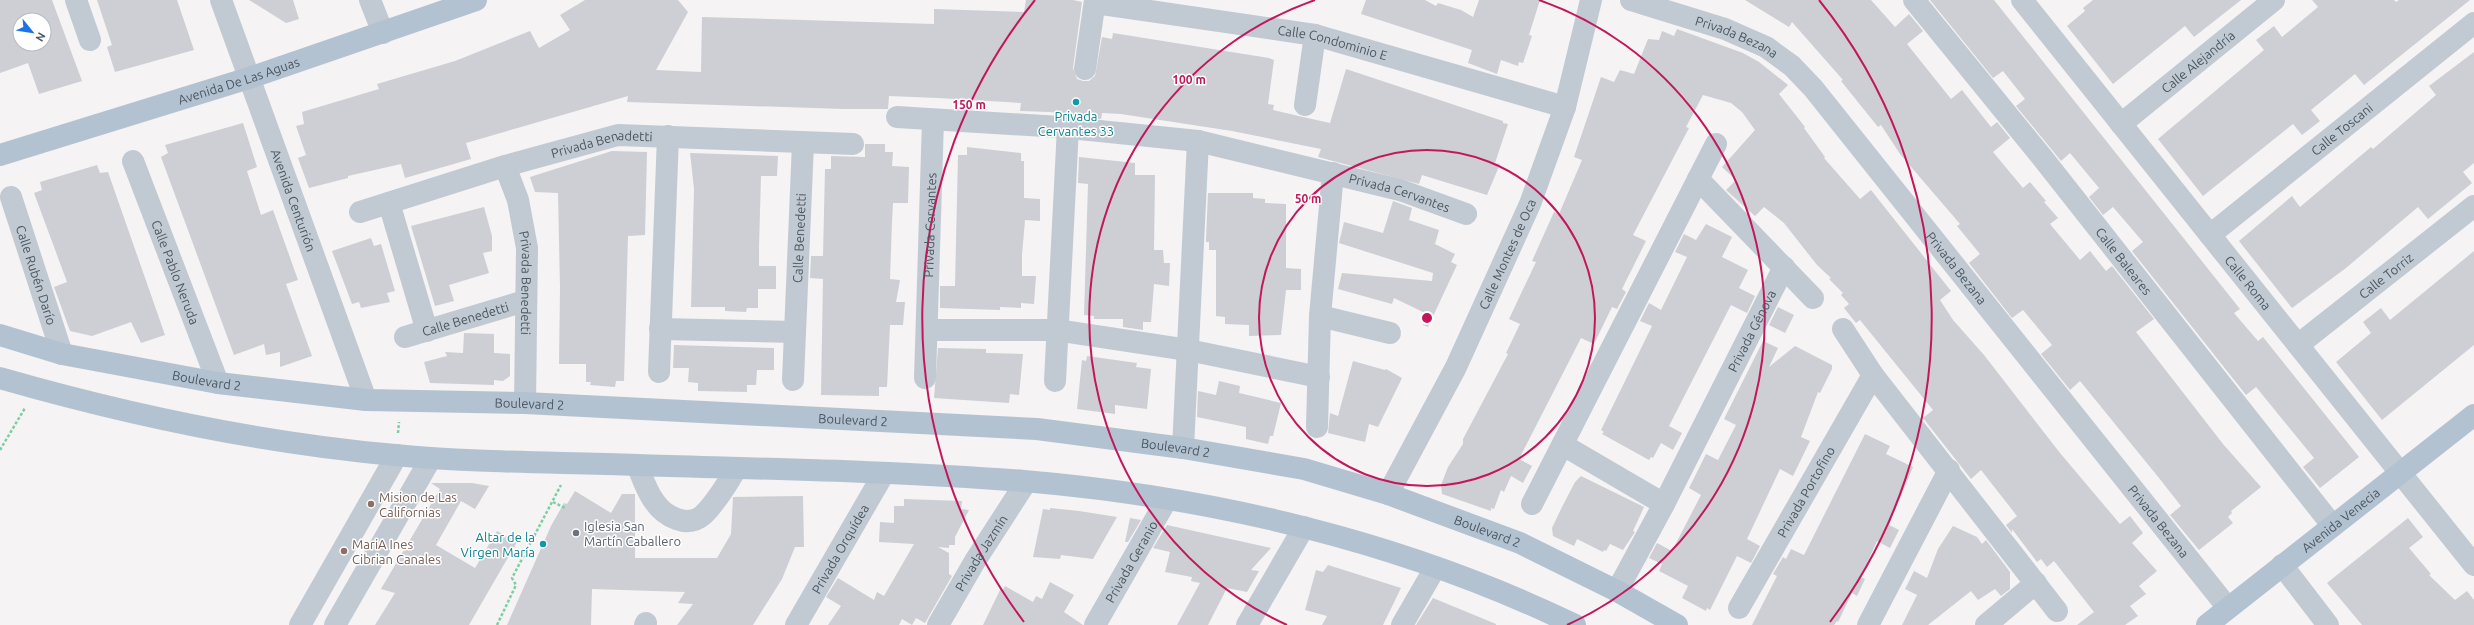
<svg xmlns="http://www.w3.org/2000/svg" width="2474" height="625" viewBox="0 0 2474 625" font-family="Ubuntu,sans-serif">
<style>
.building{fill:#cdcfd5;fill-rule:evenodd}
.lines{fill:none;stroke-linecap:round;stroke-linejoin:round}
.path{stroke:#7ad0a6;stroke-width:2.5;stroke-dasharray:3 2;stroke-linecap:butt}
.minor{stroke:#c1cad2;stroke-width:22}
.major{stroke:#b3c2d1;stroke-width:22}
.ring{fill:none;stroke:#c2185b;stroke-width:2}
.culture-dot{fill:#0f9aa8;stroke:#fff;stroke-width:1.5}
.education-dot{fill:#8d6e63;stroke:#fff;stroke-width:1.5}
.worship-dot{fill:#6b7280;stroke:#fff;stroke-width:1.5}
.labels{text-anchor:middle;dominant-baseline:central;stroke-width:3;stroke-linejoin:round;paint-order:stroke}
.street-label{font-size:13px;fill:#4a5661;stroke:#fff}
.culture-label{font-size:13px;fill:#0d838f;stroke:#fff}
.education-label{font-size:13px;fill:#785e54;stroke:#fff;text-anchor:start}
.worship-label{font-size:13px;fill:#5b616d;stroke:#fff;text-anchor:start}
.centre{fill:#c2185b;stroke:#fff;stroke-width:2}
.ring-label{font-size:12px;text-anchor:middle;font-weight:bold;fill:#c2185b;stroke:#fff;stroke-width:3;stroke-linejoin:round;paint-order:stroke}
</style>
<rect width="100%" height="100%" fill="#f5f3f3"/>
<path class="building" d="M0 0H52L82 81 39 94 28 63 0 73ZM20 20H44V44H20Z
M97 0H177L194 50 115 72 107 47 112 45Z
M249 0H293L299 19 286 23Z
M585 0H678L688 12 656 70 701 72 702 17 934 24V9L1024 12 1026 0H1073L1082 2 1073 68 1077 79 1083 81H1089L1095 76 1102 37 1112 39 1113 33 1269 58 1274 60 1268 104 1274 105 1273 110 1303 117 1330 123 1346 69 1503 121V123L1508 124 1495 163 1500 164 1487 195 1422 175 1419 184 1318 157 1321 149 1232 131 1121 114 1102 113 1101 119 1050 112 1020 111 1021 103 938 98 889 96 888 109H844L627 102 628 96 466 143 471 159 405 178 401 164 348 176V178L309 188 298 158 306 155 296 126 304 124 302 112 379 89 377 84 455 61 530 31 539 48 570 30 560 15Z
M1366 0H1425L1436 6 1438 3 1461 10 1473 17 1479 0H1540L1529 35 1532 36 1523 63 1519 62 1518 66 1501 60 1497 74 1468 63 1472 50 1361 14Z
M1745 0H1871L1895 27 1909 14 1923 31 1907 44 1951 99 1962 90 1991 127 1997 122 2010 138 1993 152 2023 188 2030 182 2046 201 2044 202 2058 218 2050 224 2080 260 2090 251 2106 271 2112 266 2154 319 2136 332 2223 444 2261 487 2231 511 2232 513 2228 517 2233 523 2199 550 2170 515 2181 506 2159 478 2080 381 2070 390 2041 354 2052 345 2023 310 2012 318 1969 263 1980 254 1957 226 1960 224 1900 154 1881 125 1878 127 1841 81 1843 80 1792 22 1789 27Z
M1930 0H1994L2240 309 2234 313 2258 341 2263 337 2359 457 2320 488 2303 467 2314 458 2256 387 2246 395 2132 251 2143 242 2113 207 2103 215 2089 197 2099 188 2070 153 2061 161 2016 106 2025 99 2003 71 1993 78Z
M2093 0H2241L2194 37 2185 26 2113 84 2067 26 2085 11 2083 8Z
M2312 0H2394L2396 2 2399 0H2470L2364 85 2355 74 2311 110 2320 121 2302 135 2293 124 2203 196 2158 139 2264 50 2256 40 2274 26 2282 37 2318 7Z
M1677 29 1743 53 1759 62 1788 85 1779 94 1805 127 1804 128 1825 157 1824 158 1860 199 1871 190 1951 291 1940 300 1953 320 1984 355 2060 453 2120 524 2130 516 2143 533 2132 543 2157 571 2139 586 2146 594 2130 606 2138 616 2125 625H2077L2094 612 2054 561 2047 567 2041 559 2037 562 2012 529V533L2006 525 2017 516 1981 470 1971 479 1923 418 1933 410 1860 320 1856 323 1844 308 1849 304 1841 295 1843 293 1829 279 1831 278 1817 265 1784 223 1764 207 1755 216 1726 190 1736 180 1722 167 1755 130 1742 112 1731 103 1703 95 1686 127 1689 128 1633 235 1646 241 1622 289 1626 292 1617 309 1612 307 1594 344 1581 338 1519 459 1532 466 1523 483 1511 476 1504 492 1501 490 1494 509 1491 508V511L1442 494 1441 485 1448 467 1463 444V439L1508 354 1506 353 1520 324 1509 319 1536 262 1532 261 1554 212 1559 214 1582 160 1574 157 1601 77 1614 82 1620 70 1634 74 1648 39 1659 40 1662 31 1674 36Z
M2474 52V163L2463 172 2472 183 2428 219 2418 207 2346 268 2292 308 2239 241 2292 196 2300 207 2371 147 2373 149 2436 95 2429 86Z
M243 123 257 167 247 171 261 215 273 210 298 280 286 284 312 356 280 367V352L266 355 264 344 234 355 161 157 168 153 165 145Z
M865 144H885V152H893L892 166 909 167 908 203H893L892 222 890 279 900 280 896 302H905L903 325H890L887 387H879V396L821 395 823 279 810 278 811 256H823L825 169H831V156L865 157Z
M967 147 1021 153V161H1024V198L1040 199V221L1025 220 1022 255V276H1036L1034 304 1021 303V308L1000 307V310L940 308V286H955L958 155H967Z
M612 151 647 152 645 235 628 236 624 381H616L615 387 590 385 591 382H586V364H559L560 288 558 193 535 192 530 177Z
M690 153 778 156 777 176H761L759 247V266H776V289H758V308H747L746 312 725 311V307H691L694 189Z
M1079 157 1135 163V175H1155L1154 250H1163L1164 263H1170L1169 286 1154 284 1151 322H1143V330L1123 327V319H1094V316L1084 315 1088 184 1078 183Z
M97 165 100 173 108 172 165 335 141 343 131 322 92 336 70 331 54 287 67 282 34 193 42 190 40 182Z
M1208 193H1253V198L1265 199V203L1286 204V268L1301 269V290H1286L1281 335 1249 336V325L1225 324V317L1216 316V250H1209V242H1206V239Z
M1393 201 1412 208 1409 220 1439 230 1435 244 1455 254 1451 262 1457 265 1428 327 1423 325 1425 313 1394 298 1392 304 1338 289 1342 273 1432 281 1433 273 1339 243 1344 222 1383 233Z
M484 207 492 236V251L483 253 489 273 449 285 454 301 435 306 411 226Z
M1706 224 1732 237 1722 257 1748 270 1739 288 1755 296 1747 313 1731 305 1669 426 1682 433 1673 450 1661 443 1653 458 1651 457 1649 460 1602 434 1604 432 1601 430 1652 326 1640 321 1649 303 1661 310 1687 257 1675 252 1684 234 1696 240Z
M371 238 374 246 381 244 395 291 387 293 390 302 361 308 359 302 352 304 332 251Z
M2474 251V345L2382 420 2336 362 2371 333 2363 322 2381 308 2390 320Z
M1778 307 1794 315 1785 333 1769 325Z
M464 333 494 334V353L510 354V376L503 381 494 380V385L430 383 424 362 447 356 445 352 463 353Z
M1763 341 1778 348 1769 367 1795 346 1832 365V369L1820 393 1818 392 1801 437 1810 441 1793 476 1780 469 1747 539 1760 546 1751 563 1737 556 1710 610 1707 608 1706 611 1682 598 1688 586 1659 571 1662 564 1649 558 1657 543 1672 551 1701 495 1689 488 1706 454 1718 460 1736 425 1724 419Z
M674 345 774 348V370H757L756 385H747V392L698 391V383L688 382 689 368H673Z
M938 348 986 349V353L1023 354 1019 395 1010 394 1009 403 934 398Z
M1087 356 1137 363 1136 367 1151 369 1147 409 1115 405V414L1077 409 1082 360 1086 361Z
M1353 361 1385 370 1386 369 1402 378 1378 427 1369 424 1365 442 1328 433 1330 413 1338 416Z
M1219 381 1240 386 1239 393 1281 403 1273 436H1270L1268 444 1246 439V427L1197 417 1198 391 1216 395Z
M1865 434 1890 446 1886 454 1913 467 1889 525 1899 530 1890 548 1877 541 1861 577 1865 579 1857 596 1852 593 1838 622 1837 621 1834 625H1752L1777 576 1773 574 1783 557 1786 559 1791 549 1804 555Z
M1581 476 1644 507 1633 531 1635 532 1623 550 1610 544 1606 551 1604 550 1603 552 1577 539 1574 546 1553 536 1552 528 1562 507 1575 482Z
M431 483H472L489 486 475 509 461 501 436 545 475 568 497 531 517 542 469 625H375L395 593 381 589 440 489Z
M575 491 611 513 622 494H635V558H717L731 534 733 497 803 496 804 547H795L782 579 753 625H677L693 604 678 603 685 592 592 589 591 625H507L551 526 564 503 567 504Z
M904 499 962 501 961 509 969 510 955 537V545H949V548L938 547 949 553V574L952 576 925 623 916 618 912 625 902 619 899 625H828L841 606 826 597 838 578 874 600 877 592 884 596 914 544 879 542 880 522 894 523V506H904Z
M1050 508 1079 511 1117 517 1093 559 1061 555 1060 559 1033 557 1043 509 1050 510Z
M1130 518 1141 520 1128 542H1125Z
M2408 518 2423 537 2409 548 2431 574 2429 575 2455 600 2467 591 2474 600V625H2362L2327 583Z
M1167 525 1271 548 1251 570 1259 571 1247 592 1227 588 1208 625H1177L1200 583 1191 581 1192 577 1165 572 1170 552 1153 548Z
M1953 526 1977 537 1982 544 1986 540 2010 572V589L2001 596 1995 589 1978 600 1971 591 1928 625H1902L1917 595 1905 589 1914 571 1927 578 1938 549Z
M1328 565 1401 588 1383 625H1322L1327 616 1305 610 1316 570 1323 572Z
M1050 582 1074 595 1064 612 1083 625H983L1000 590 1002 591 1005 586 1033 602 1036 596 1042 599Z
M1433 598 1496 624V625H1416Z"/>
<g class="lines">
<path class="path" d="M398 433 399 422
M0 450 25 408
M553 502 565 508
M497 625 516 585 512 578 561 485"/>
<g class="minor">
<path d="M76 0 90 40"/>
<path id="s1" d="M221 0 366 400"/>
<path d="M370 0 383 33"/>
<path id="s2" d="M1631 0 1725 29 1766 47 1792 66 1813 88 2228 608"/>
<path id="s3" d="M1914 0 2041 156 2332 525"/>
<path id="s4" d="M2022 0 2474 565"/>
<path id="s5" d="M1095 3 1315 35 1565 107"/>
<path d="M1085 69 1095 0"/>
<path d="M1305 105 1315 35"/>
<path id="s6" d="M897 117 1060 127 1198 141 1400 190 1466 214"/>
<path id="s7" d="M2121 124 2274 0"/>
<path id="s8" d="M133 161 218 383"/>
<path id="s9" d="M505 166 518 200 527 248 525 403"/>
<path d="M1698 179 1813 298"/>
<path id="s10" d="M11 197 62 354"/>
<path d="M389 203 427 331"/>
<path id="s11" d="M360 212 505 166 618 135 853 144"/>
<path id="s12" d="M2210 235 2474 23"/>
<path d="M1320 316 1390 333"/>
<path d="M660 329 795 332"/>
<path d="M1843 329 1873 375 2057 611"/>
<path d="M928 330H1056L1188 350 1319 377"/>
<path id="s13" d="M405 337 525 301"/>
<path id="s14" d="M2298 345 2474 206"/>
<path d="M659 372 668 136"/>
<path id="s15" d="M925 378 933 120"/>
<path id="s16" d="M793 380 803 143"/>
<path d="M1055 381 1068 127"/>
<path d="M1317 427 1320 316 1333 173"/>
<path d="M1563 445 1664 504"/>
<path d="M1183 448 1198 141"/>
<path d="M637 465C642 476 646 490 654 501 664 516 687 529 703 515 717 502 727 483 737 468"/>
<path id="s17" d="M1388 494 1456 367 1530 204 1565 107 1591 0"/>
<path d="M1532 504 1716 144"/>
<path d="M2282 565 2328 625"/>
<path id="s18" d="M1617 591 1664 504 1784 267"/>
<path id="s19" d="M1739 608 1873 375"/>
<path d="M300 625 397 455"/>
<path d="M335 625 431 458"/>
<path d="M645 625 646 623"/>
<path id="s20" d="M796 625 884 473"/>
<path id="s21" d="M938 625 975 561 1026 482"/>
<path id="s22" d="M1095 625 1167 499"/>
<path d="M1247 625 1304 527"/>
<path d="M1402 625 1435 568"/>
<path d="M1868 625 1949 470"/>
<path d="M1986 625 2036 583"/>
</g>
<g class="major">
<path id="s23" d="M0 155 249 78 476 0"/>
<path id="s24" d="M0 335 62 354 218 383 366 400 525 403 1037 429 1183 448 1304 469 1388 494 1520 543 1617 591 1677 625"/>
<path d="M0 378C129 415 261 443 395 455 475 463 557 462 637 465 766 469 895 471 1024 481 1213 497 1404 542 1575 625"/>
<path id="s25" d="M2207 625 2474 415"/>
</g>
</g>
<g class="ring">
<circle cx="1427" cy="318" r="168"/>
<path d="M1287 625A337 337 0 0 1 1315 0M1539 0A337 337 0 0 1 1567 625"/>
<path d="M1024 622A505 505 0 0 1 1035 0M1819 0A505 505 0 0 1 1830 622"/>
</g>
<g class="culture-dot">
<circle cx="1076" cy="102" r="4"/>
<circle cx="543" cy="544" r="4"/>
</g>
<g class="education-dot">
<circle cx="371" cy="504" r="4"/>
<circle cx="344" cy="551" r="4"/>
</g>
<circle class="worship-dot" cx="576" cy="533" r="4"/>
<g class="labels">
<g class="street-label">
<text stroke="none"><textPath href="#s2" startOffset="112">Privada Bezana</textPath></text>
<text stroke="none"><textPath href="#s5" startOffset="241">Calle Condominio E</textPath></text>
<text stroke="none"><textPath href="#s7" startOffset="99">Calle Alejandría</textPath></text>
<text stroke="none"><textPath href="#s23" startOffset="250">Avenida De Las Aguas</textPath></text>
<text stroke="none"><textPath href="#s12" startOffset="169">Calle Toscani</textPath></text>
<text stroke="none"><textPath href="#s11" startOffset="252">Privada Benadetti</textPath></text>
<text stroke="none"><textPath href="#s6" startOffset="510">Privada Cervantes</textPath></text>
<text stroke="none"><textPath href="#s1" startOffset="213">Avenida Centurión</textPath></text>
<text stroke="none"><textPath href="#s15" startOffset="153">Privada Cervantes</textPath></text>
<text stroke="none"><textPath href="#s16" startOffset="142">Calle Benedetti</textPath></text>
<text stroke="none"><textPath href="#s17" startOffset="268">Calle Montes de Oca</textPath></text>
<text stroke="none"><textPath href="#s3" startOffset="335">Calle Baleares</textPath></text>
<text stroke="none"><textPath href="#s2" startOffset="436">Privada Bezana</textPath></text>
<text stroke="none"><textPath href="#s8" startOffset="119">Calle Pablo Neruda</textPath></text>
<text stroke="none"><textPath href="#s10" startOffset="82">Calle Rubén Darío</textPath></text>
<text stroke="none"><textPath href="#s14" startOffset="112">Calle Torriz</textPath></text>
<text stroke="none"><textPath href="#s9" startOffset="120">Privada Benedetti</textPath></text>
<text stroke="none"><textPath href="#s4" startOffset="362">Calle Roma</textPath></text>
<text stroke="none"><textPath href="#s13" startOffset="63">Calle Benedetti</textPath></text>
<text stroke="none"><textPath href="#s18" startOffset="293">Privada Génova</textPath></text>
<text stroke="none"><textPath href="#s24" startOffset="212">Boulevard 2</textPath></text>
<text stroke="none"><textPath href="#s24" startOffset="536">Boulevard 2</textPath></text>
<text stroke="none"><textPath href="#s24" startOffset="860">Boulevard 2</textPath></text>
<text stroke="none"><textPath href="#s24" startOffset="1184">Boulevard 2</textPath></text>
<text stroke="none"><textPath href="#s19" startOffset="134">Privada Portofino</textPath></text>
<text stroke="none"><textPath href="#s25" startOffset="170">Avenida Venecia</textPath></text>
<text stroke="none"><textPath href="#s2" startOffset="760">Privada Bezana</textPath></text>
<text stroke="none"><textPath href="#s24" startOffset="1508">Boulevard 2</textPath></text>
<text stroke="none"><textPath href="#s20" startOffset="88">Privada Orquídea</textPath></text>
<text stroke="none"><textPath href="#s21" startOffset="84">Privada Jazmín</textPath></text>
<text stroke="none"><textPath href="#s22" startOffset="73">Privada Geranio</textPath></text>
</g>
<g class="culture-label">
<text x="1076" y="116">Privada<tspan x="1076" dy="15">Cervantes 33</tspan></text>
<text x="535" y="537" text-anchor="end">Altar de la<tspan x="535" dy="15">Virgen María</tspan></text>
</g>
<g class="education-label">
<text x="379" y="497">Mision de Las<tspan x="379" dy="15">Californias</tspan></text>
<text x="352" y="544">MariA Ines<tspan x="352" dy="15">Cibrian Canales</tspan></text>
</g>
<g class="worship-label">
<text x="584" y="526">Iglesia San<tspan x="584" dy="15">Martín Caballero</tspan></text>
</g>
</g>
<circle cx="1427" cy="318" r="6" class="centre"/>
<g class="ring-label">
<text x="1189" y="84">100 m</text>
<text x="969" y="109">150 m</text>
<text x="1308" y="203">50 m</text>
</g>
<g transform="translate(32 32) rotate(120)"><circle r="19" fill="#ffffff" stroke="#b7bbc0"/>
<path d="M0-3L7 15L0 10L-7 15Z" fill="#1a73e8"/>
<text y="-6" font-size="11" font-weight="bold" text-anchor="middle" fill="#4a5661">N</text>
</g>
</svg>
